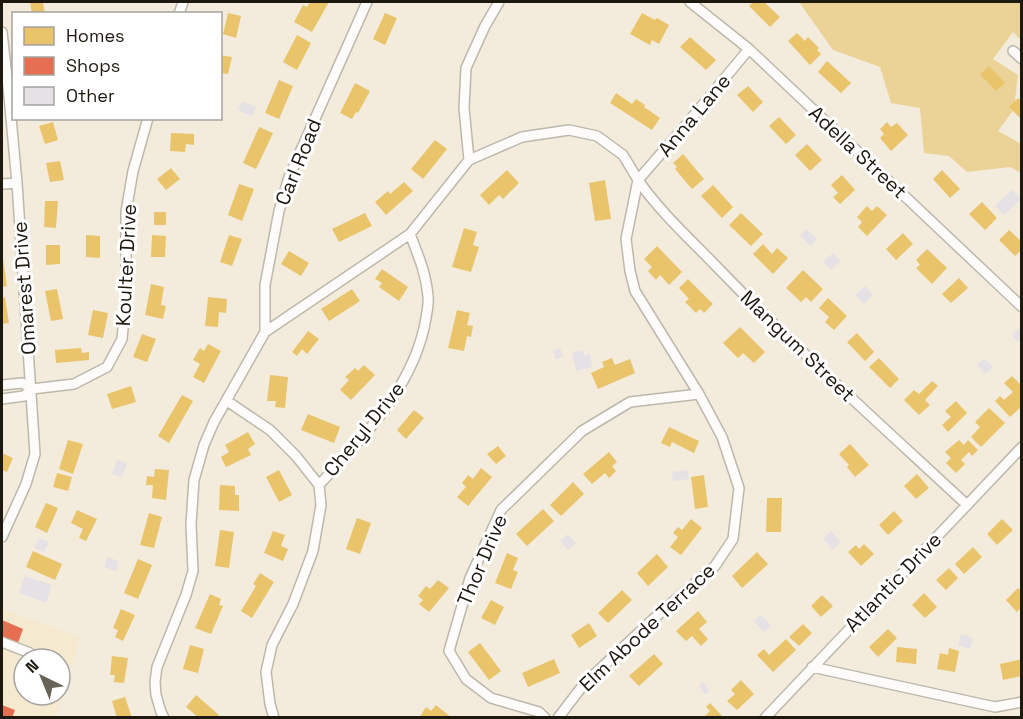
<svg xmlns="http://www.w3.org/2000/svg" width="1023" height="719" viewBox="0 0 1023 719" font-family="'Space Grotesk',sans-serif">
<style>
.built{fill:#f5ead0;fill-rule:evenodd}
.forest{fill:#ebd296}
.homes{fill:#e9c46a}
.shops{fill:#e76f51}
.building{fill:#e5e1e4}
.lines{fill:none;stroke-linecap:round;stroke-linejoin:round}
.minor-casing{stroke:#bdb8ac;stroke-width:12}
.minor{stroke:#fdfcfa;stroke-width:9}
.labels{text-anchor:middle;dominant-baseline:central;stroke-width:6;stroke-linejoin:round;paint-order:stroke}
.street-label{font-size:20px;fill:#1d190f;stroke:#fff}
</style>
<rect width="100%" height="100%" fill="#f3ecdd"/>
<path class="built" d="M2 609 80 637 56 717H2ZM24 659H60V695H24Z"/>
<path class="forest" d="M799 2H1021V40L1013 32 993 59 1018 75 1014 109 998 131 1021 144V173L1010 167 967 172 949 156 924 153 920 108 891 103 880 67 833 50Z"/>
<path class="homes" d="M30 2H43L45 14H32Z
M310 2H329L312 32 294 22 303 5 307 7Z
M753 2H764L780 17 770 27 749 6Z
M228 13 241 16 236 38 223 34Z
M385 13 397 18 385 45 373 39Z
M642 13 655 20 657 18 669 25 659 44 652 40 650 45 630 34Z
M797 33 805 41 808 37 819 48 817 50 821 54 810 65 788 41Z
M297 35 311 43 297 70 283 62Z
M690 37 716 60 706 70 680 47Z
M220 55 232 57 228 74 220 73Z
M827 61 851 83 841 93 818 72Z
M989 66 1005 83 996 91 980 74Z
M279 80 293 86 279 119 265 113Z
M355 83 370 91 358 113 356 112 352 119 340 113Z
M748 86 763 102 753 112 737 95Z
M616 93 632 104 636 99 645 105 644 107 660 118 652 130 610 103Z
M1018 98 1022 102V120L1009 107Z
M779 117 796 135 786 144 769 126Z
M53 122 58 140 45 144 39 126Z
M887 122 891 127 897 123 908 135 891 151 880 138 884 134 880 129Z
M259 127 273 133 256 169 243 163Z
M171 133 194 134V145L186 144 185 152 170 151Z
M435 140 447 149 423 179 411 169Z
M807 144 822 160 810 171 795 155Z
M683 154 704 179 692 189 675 169 677 167 673 163Z
M60 161 64 180 50 182 46 163Z
M171 168 180 179 166 190 157 179Z
M507 170 519 183 503 199 499 195 489 205 480 195Z
M942 170 960 189 950 198 933 179Z
M842 175 855 190 840 204 833 197 838 193 831 185Z
M605 180 611 219 595 221 589 183Z
M404 182 413 191 386 215 375 202 388 191 390 194Z
M239 184 254 189 242 221 228 215Z
M713 185 733 207 722 218 701 196Z
M45 201H58L56 228 44 227Z
M982 202 997 218 985 230 969 214Z
M867 206 872 211 877 206 887 215 867 236 858 227 862 222 857 217Z
M154 212H166V225H154Z
M365 213 372 226 339 242 332 229Z
M741 213 763 234 751 246 729 225Z
M464 228 477 232 473 245 479 247 471 272 452 267Z
M1009 230 1022 242V249L1015 256 999 240Z
M903 233 913 244 896 260 886 249Z
M86 235 100 236V258L86 257Z
M152 235 166 236 165 257H151Z
M229 235 242 239 232 266 220 262Z
M763 244 772 254 777 248 788 258 773 274 753 254Z
M46 245H60V264L46 265Z
M657 246 682 272 669 285 660 275 656 280 648 271 652 267 644 259Z
M927 249 947 268 932 284 916 268 920 265 916 260Z
M289 251 309 263 301 276 281 264Z
M2 258H3L7 286 2 287Z
M382 269 408 287 399 301 379 287 382 283 375 279Z
M803 270 823 289 811 302 806 297 801 302 786 288Z
M959 278 968 288 951 303 942 294Z
M688 279 713 304 704 313 700 309 696 313 685 302 689 299 679 288Z
M151 284 164 287 161 305 166 306 163 319 145 315Z
M57 289 63 319 51 321 45 291Z
M352 289 360 301 329 321 321 309Z
M5 297 9 323 2 324V298Z
M208 297 227 299 226 313 219 312 218 327 205 326Z
M828 298 847 316 834 330 825 322 829 317 819 308Z
M93 310 108 313 103 338 88 335Z
M457 310 470 313 467 325 473 326 471 337 467 336 464 351 448 348Z
M740 327 765 352 754 363 743 353 738 358 723 343Z
M308 331 319 339 307 354 302 349 297 356 292 352Z
M857 333 874 352 865 361 847 342Z
M142 334 156 339 147 362 133 357Z
M208 344 221 351 204 383 193 377 200 364 193 360 200 348 204 351Z
M81 348 82 353 89 352V360L56 363 55 350Z
M612 358 615 365 630 359 635 373 598 389 591 373 604 367 602 362Z
M879 358 899 379 890 388 869 367Z
M364 365 375 375 351 400 340 390 349 380 345 377 355 368 358 371Z
M270 375 288 377 285 408 275 407 276 401H267Z
M1012 376 1022 386V406L1010 417 995 401 1000 396 1004 400 1013 392 1004 383Z
M932 381 938 386 925 400 930 405 919 415 904 400 914 390 919 394Z
M131 386 136 402 112 409 107 394Z
M182 395 193 401 169 443 158 436Z
M956 401 967 413 948 432 942 425 951 417 945 411Z
M989 408 1005 423 981 447 971 437 980 427 975 422Z
M414 410 424 418 406 439 397 430Z
M308 414 340 427 334 443 301 430Z
M669 427 699 441 694 453 672 442 670 447 661 443Z
M248 432 255 444 248 449 251 455 226 467 221 457 229 452 225 445Z
M68 440 83 444 73 474 59 469Z
M959 440 964 445 968 440 978 450 972 456 969 452 961 460 965 464 956 473 946 463 951 458 945 452Z
M850 444 869 465 855 477 847 467 849 465 839 454Z
M498 446 506 456 496 464 487 454Z
M609 452 617 462 612 466 616 471 609 478 605 473 592 484 583 474Z
M2 453 13 458 7 472 2 470Z
M481 468 492 477 468 506 457 497 466 487 462 483 468 475 473 479Z
M155 469 169 470 166 500 152 498 153 485H146L147 476 154 477Z
M279 470 292 495 279 502 266 477Z
M57 473 72 477 68 491 53 487Z
M917 474 929 488 916 499 904 486Z
M704 475 708 507 695 509 691 477Z
M573 482 584 494 561 516 550 505Z
M220 485 235 486V495H239V511L219 510Z
M767 498H782L781 532H766Z
M46 503 58 508 47 533 35 527Z
M543 509 554 521 527 546 516 534Z
M77 510 97 519 86 541 79 538 83 529 71 523Z
M894 511 903 521 888 535 879 525Z
M149 513 162 517 154 548 140 545Z
M357 518 371 523 360 554 346 549Z
M691 519 702 528 681 555 670 547 678 537 673 533 678 527 682 530Z
M1002 519 1013 530 997 545 987 534Z
M220 530 234 532 229 568 215 566Z
M273 531 285 535 281 546 288 549 283 561 264 553Z
M864 544 874 554 861 566 848 552 856 545 859 549Z
M973 547 982 557 964 574 955 564Z
M33 551 62 564 55 580 26 567Z
M757 552 768 564 742 588 732 576Z
M507 553 518 558 513 570 518 572 511 589 495 583Z
M657 554 668 567 648 586 637 573Z
M138 559 152 565 138 599 124 593Z
M949 568 958 578 946 590 936 580Z
M260 573 274 582 252 618 241 611 256 586 253 584Z
M438 580 449 588 429 612 419 604 423 600 418 596 426 586 430 589Z
M1018 588 1022 592V607L1017 612 1006 600Z
M622 590 632 600 608 623 598 613Z
M924 593 937 607 925 618 912 605Z
M210 594 221 599 219 605 223 606 211 634 195 628Z
M822 595 833 606 821 617 811 606Z
M491 600 504 607 495 625 481 618Z
M121 609 135 615 123 641 115 637 118 630 113 628Z
M698 611 707 622 699 629 708 639 701 646 692 636 686 641 676 631Z
M589 623 597 636 579 648 571 635Z
M803 624 812 633 799 646 789 637Z
M888 629 897 638 878 657 869 647Z
M786 639 796 650 773 672 757 655 764 649 769 655Z
M480 643 501 671 489 680 468 652Z
M190 645 204 649 198 673 183 669Z
M897 647 917 649 916 664 896 662Z
M949 648 959 651 955 672 937 669 940 653 948 655Z
M654 654 663 664 639 686 629 676Z
M112 656 128 658 124 683 114 682 115 675H110Z
M554 659 560 673 528 687 522 673Z
M1022 659V676L1003 680 1000 664Z
M741 680 754 694 737 710 727 701 735 694 731 690Z
M196 695 219 715 217 718H199L186 707Z
M125 697 132 718H117L112 701Z
M710 703 724 718H703L710 711 706 707Z
M436 705 452 718H419L426 707 431 711Z"/>
<path class="shops" d="M2 620 23 629 18 643 2 637Z
M2 705 15 710 12 718H2Z"/>
<path class="building" d="M242 101 256 107 252 116 238 110Z
M1012 190 1021 199 1004 215 995 206Z
M807 229 817 239 810 246 800 235Z
M833 253 840 261 831 270 823 262Z
M865 286 873 295 864 304 855 295Z
M1019 328 1022 330V339L1018 342 1012 335Z
M560 348 563 357 556 359 553 351Z
M583 350 584 355 590 354 592 367 576 371 572 353Z
M984 358 993 367 985 374 977 365Z
M117 460 127 463 122 477 112 474Z
M688 470 689 479 673 481 672 472Z
M831 531 841 542 833 550 823 539Z
M568 534 576 543 568 550 560 541Z
M39 538 49 542 44 552 34 548Z
M107 557 119 561 116 571 104 567Z
M25 576 52 585 46 603 19 593Z
M761 615 771 625 764 632 754 621Z
M961 634 973 638 970 649 958 645Z
M703 682 710 691 705 694 699 686Z"/>
<g class="lines">
<g class="minor-casing">
<path id="minor" d="M690 2 749 49 1022 307
M179 14 183 2
M2 32 9 96 17 183 35 454 26 484 2 537
M749 49 685 126 638 180C660 212 691 240 718 268 797 350 883 427 967 505
M1013 51 1022 59
M469 160 464 108 466 68 485 26 499 2
M2 184 17 183
M265 332V285L279 211 289 177 367 2
M2 385 22 383 32 389
M32 389 74 384 107 367 122 339 126 297V212L133 171 148 118
M2 399 24 396 32 389
M227 401 270 430 296 456 319 485 321 505 313 551 293 604 272 645 266 672 270 704 274 718
M319 485C363 437 415 386 426 318 427 311 429 303 428 296 426 273 418 255 410 234
M2 642 30 653
M812 667 995 707 1022 702
M164 718 161 712 156 695 155 682 157 667 186 595 193 571 191 524 194 480 204 445 214 422 265 332 410 234 469 160 522 137 569 130 597 136 623 155 638 180 626 239 630 271 635 291 699 394 722 437 739 488 733 539 715 566 660 613 584 684 558 718
M545 718 539 712 491 698 466 679 449 651 470 578 501 510 582 431 630 402 699 394
M765 718 1022 447"/>
</g>
<use href="#minor" class="minor"/>
</g>
<g class="labels">
<g class="street-label">
<text transform="translate(694 115) rotate(-50)">Anna Lane</text>
<text transform="translate(858 152) rotate(43)">Adella Street</text>
<text transform="translate(298 162) rotate(-68)">Carl Road</text>
<text transform="translate(126 265) rotate(-87)">Koulter Drive</text>
<text transform="translate(24 288) rotate(-94)">Omarest Drive</text>
<text transform="translate(798 346) rotate(44)">Mangum Street</text>
<text transform="translate(364 429) rotate(-51)">Cheryl Drive</text>
<text transform="translate(482 560) rotate(-67)">Thor Drive</text>
<text transform="translate(893 582) rotate(-46)">Atlantic Drive</text>
<text transform="translate(647 627) rotate(-43)">Elm Abode Terrace</text>
</g>
</g>
<rect width="1023" height="719" fill="none" stroke="#1d190f" stroke-width="6"/>
<rect x="12" y="12" width="210" height="108" fill="#ffffff" stroke="#a5a39f" stroke-width="1.5"/>
<rect x="24" y="27" width="30" height="18" fill="#e9c46a" stroke="#a5a39f" stroke-width="1.5"/>
<text x="66" y="42" font-size="18" fill="#1d190f">Homes</text>
<rect x="24" y="57" width="30" height="18" fill="#e76f51" stroke="#a5a39f" stroke-width="1.5"/>
<text x="66" y="72" font-size="18" fill="#1d190f">Shops</text>
<rect x="24" y="87" width="30" height="18" fill="#e5e1e4" stroke="#a5a39f" stroke-width="1.5"/>
<text x="66" y="102" font-size="18" fill="#1d190f">Other</text>
<g transform="translate(42 677) rotate(317)"><circle r="28" fill="#ffffff" stroke="#a5a39f" stroke-width="1.5"/>
<path d="M0-4.5L10 22L0 15L-10 22Z" fill="#686357"/>
<text y="-9" font-size="16" font-weight="bold" text-anchor="middle" fill="#1d190f">N</text>
</g>
</svg>
